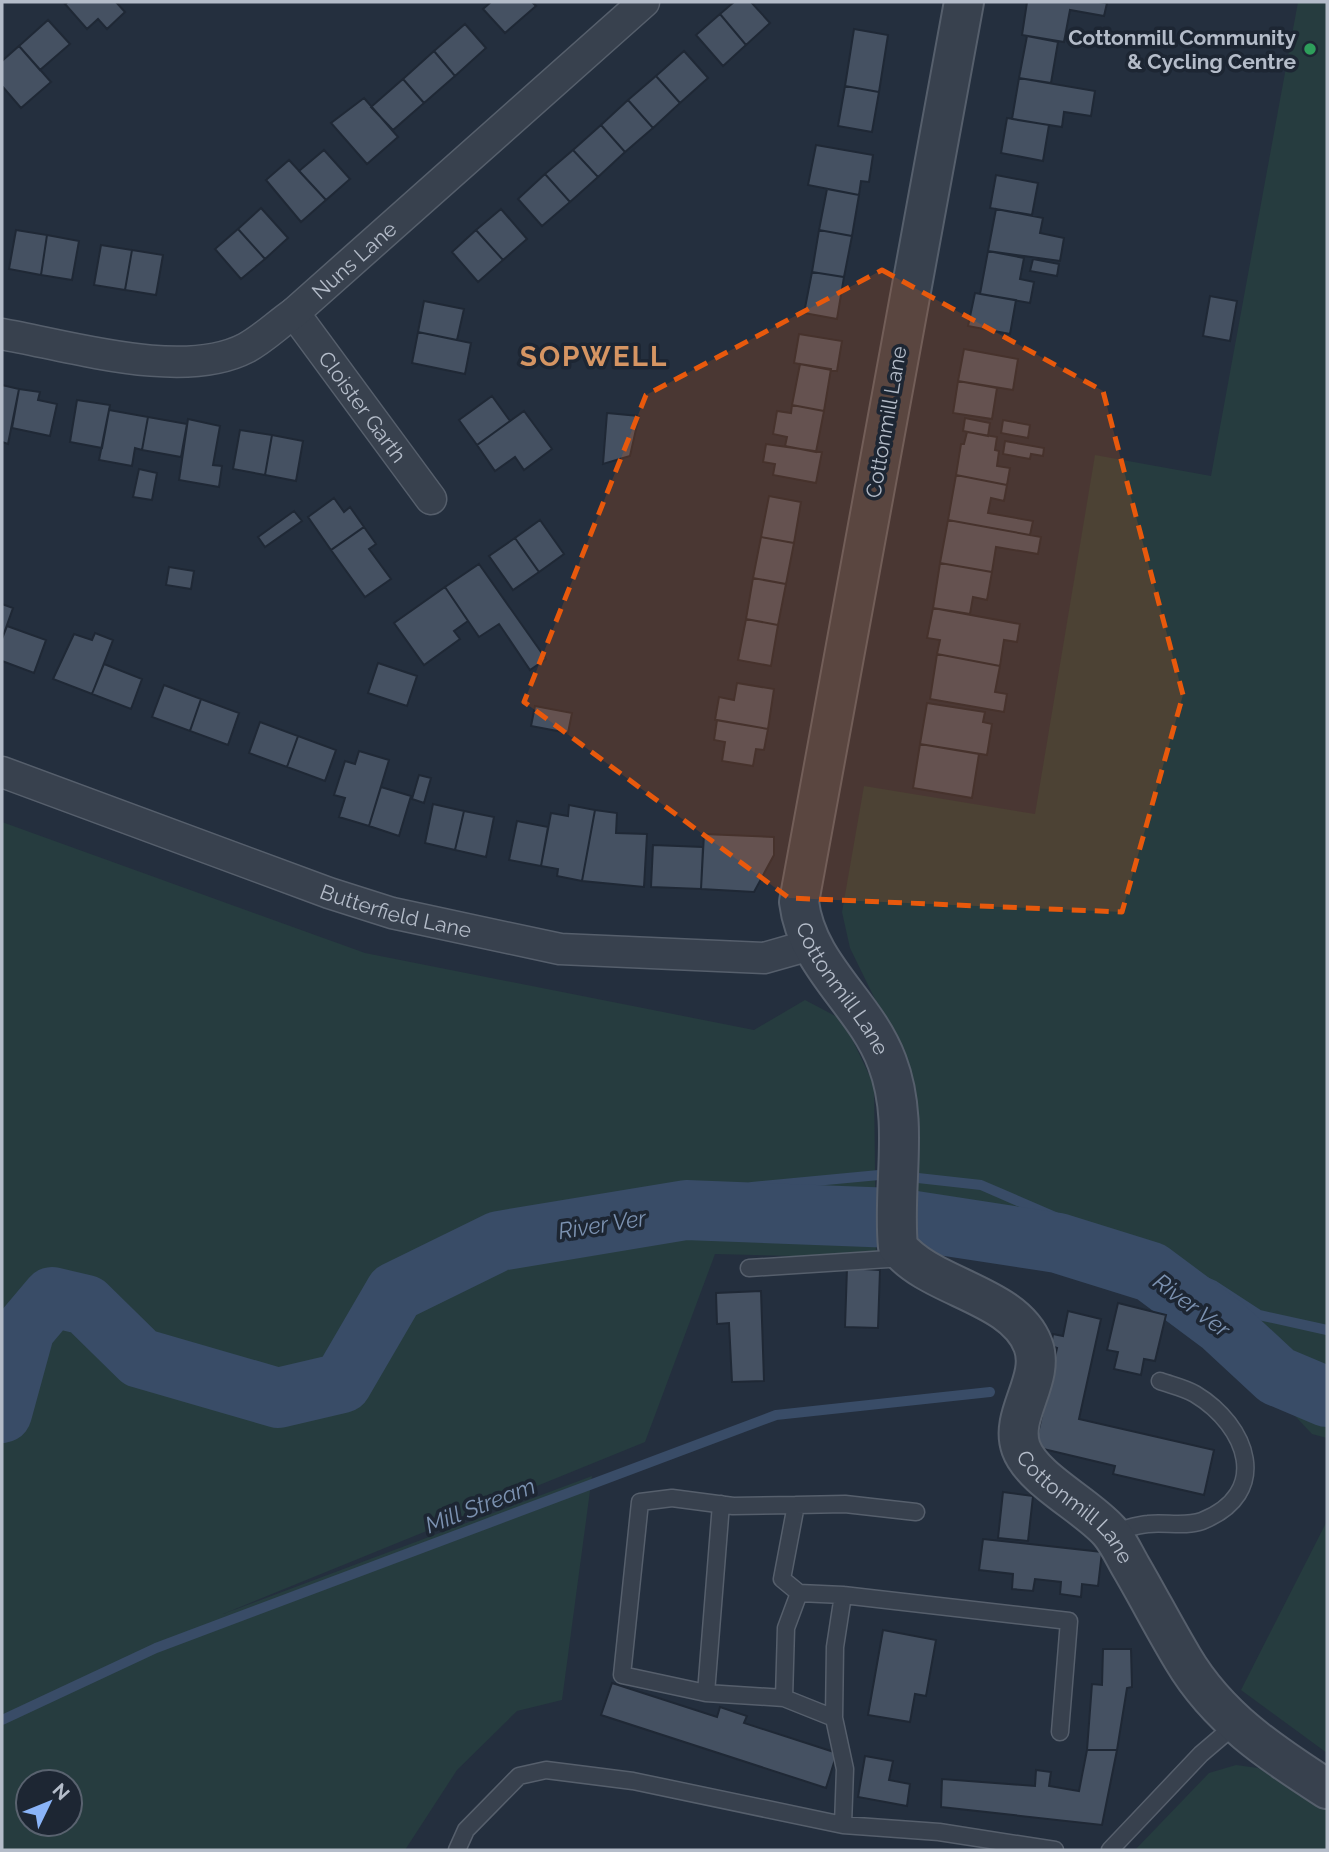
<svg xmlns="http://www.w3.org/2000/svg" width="1329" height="1852" viewBox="0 0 1329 1852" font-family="Raleway,sans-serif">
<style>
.green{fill:#263c3f;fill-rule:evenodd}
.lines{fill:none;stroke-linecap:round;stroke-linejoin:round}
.stream{stroke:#394c67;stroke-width:10}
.river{stroke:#394c67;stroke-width:60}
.building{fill:#455162;stroke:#1f2835;stroke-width:2}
.service-casing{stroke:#565f6c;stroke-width:19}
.minor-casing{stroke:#565f6c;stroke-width:33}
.tertiary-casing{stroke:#565f6c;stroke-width:42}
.service{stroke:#38414e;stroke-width:16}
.minor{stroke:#38414e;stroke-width:30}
.tertiary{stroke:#38414e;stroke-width:38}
.marked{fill:#e8590c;fill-opacity:0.2;stroke:#e8590c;stroke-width:5;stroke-dasharray:14 9;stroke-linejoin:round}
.leisure-dot{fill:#2e9e5b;stroke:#1d2633;stroke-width:2.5}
.labels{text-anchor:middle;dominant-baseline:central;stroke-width:7;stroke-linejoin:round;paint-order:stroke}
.poi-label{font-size:21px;font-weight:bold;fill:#b4bcc9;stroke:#1d2633;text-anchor:end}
.street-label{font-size:21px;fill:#b4bcc9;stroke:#1d2633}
.water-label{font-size:23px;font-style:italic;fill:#7c92b1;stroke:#1d2633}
.district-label{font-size:28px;font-weight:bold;letter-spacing:2px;fill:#d59563;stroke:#1d2633}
</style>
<rect width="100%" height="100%" fill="#242f3e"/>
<path class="green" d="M1298 2H1327V1438L1312 1434 1224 1340 1147 1282 1050 1250 934 1233 918 1217 916 1126 891 1032 850 948 842 912 864 786 1035 814 1095 455 1211 476Z
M2 822 365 953 754 1030 805 1000 843 1020 874 1085 876 1258 715 1254 645 1442 223 1614 592 1476 562 1700 517 1711 457 1770 405 1850H2ZM28 1782H70V1824H28Z
M1327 1521V1753L1241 1690Z
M1236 1765 1258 1768 1327 1809V1850H1135L1209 1773Z"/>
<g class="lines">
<path class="stream" d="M909 1177 981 1185 1213 1285 1259 1315 1327 1330
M686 1210 752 1187 879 1175
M2 1720 156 1648 776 1415 990 1392"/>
<path class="river" d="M2 1413 25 1329 52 1297 86 1305 140 1358 278 1398 342 1383 395 1292 499 1241 686 1210 895 1218 1058 1243 1151 1272 1222 1325 1277 1376 1327 1397"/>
</g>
<path class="building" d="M68 2H116L125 12 107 29 98 19 87 29 65 4Z
M491 2H532L536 6 505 33 483 9Z
M734 2H751L770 23 746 45 720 14Z
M1027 2H1099L1107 3 1104 16 1070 10 1064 42 1022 35Z
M720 14 746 45 723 66 696 35Z
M48 20 70 44 40 70 19 46Z
M465 24 486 48 455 76 434 51Z
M854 29 888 35 879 92 845 86Z
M1027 36 1058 42 1051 83 1019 78Z
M19 46 51 82 21 108 2 86V61Z
M434 51 455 76 424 103 403 79Z
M684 51 708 78 680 103 656 76Z
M656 76 680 103 653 128 628 100Z
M1019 78 1095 91 1091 116 1064 112 1062 127 1012 119Z
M403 79 424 103 393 130 371 107Z
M845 86 879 92 872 132 838 126Z
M364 98 398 137 367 164 331 123Z
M628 100 653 128 625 152 601 125Z
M1007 118 1049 125 1043 161 1001 153Z
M601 125 625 152 598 177 573 150Z
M816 145 873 155 869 182 861 181 859 195 808 185Z
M324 150 350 179 326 200 299 171Z
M573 150 598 177 570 202 545 174Z
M289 160 326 200 301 222 266 180Z
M545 174 570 202 542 226 518 199Z
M996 175 1038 183 1032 215 990 208Z
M827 189 859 195 852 236 819 230Z
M261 208 288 238 265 259 238 229Z
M501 209 527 239 503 260 476 230Z
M996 209 1043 218 1040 233 1064 238 1060 261 988 251Z
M238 229 265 259 241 279 215 249Z
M16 230 47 235 41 275 9 269Z
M476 230 503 260 478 282 452 252Z
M819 230 852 236 844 277 812 272Z
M47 235 79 241 72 280 41 275Z
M101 245 132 250 125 290 94 285Z
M132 250 163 255 156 295 125 290Z
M988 251 1024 258 1020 279 1034 282 1030 303 980 294Z
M1033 259 1059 264 1057 276 1030 271Z
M812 272 844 277 837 319 804 313Z
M975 293 1016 300 1010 334 968 326Z
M1210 296 1237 301 1230 341 1203 336Z
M424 301 464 309 457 340 418 332Z
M418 332 471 343 465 374 412 363Z
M799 334 842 341 837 371 794 363Z
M964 349 1018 359 1013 390 958 381Z
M800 364 831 369 824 411 792 405Z
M958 381 997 388 992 419 953 413Z
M2 385 19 389 8 444 2 442Z
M19 389 40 392 38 400 57 404 50 436 12 428Z
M492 396 510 421 477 445 459 420Z
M77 400 110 405 102 448 70 442Z
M792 405 824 411 816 452 785 446 787 437 773 434 777 411 791 413Z
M109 410 148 417 142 450 135 448 132 466 99 460Z
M524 411 552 449 524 470 515 457 495 471 477 445Z
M607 413 639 416 630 456 603 464Z
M148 417 187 424 181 457 142 450Z
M965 418 990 423 988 436 963 431Z
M188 419 220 426 213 465 222 466 219 487 179 480Z
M1003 420 1030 425 1028 438 1001 433Z
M240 430 272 435 265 475 233 469Z
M967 432 997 437 995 450 999 451 997 466 1010 468 1007 485 956 475 961 444H964Z
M272 435 303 441 296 481 265 475Z
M1005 441 1044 448 1043 456 1031 454 1030 459 1003 454Z
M766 444 822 452 816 483 773 475 775 464 763 462Z
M139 469 157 473 152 500 133 497Z
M956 475 1007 485 1004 501 991 498 988 513 1033 521 1030 535 948 520Z
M769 496 801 502 794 543 761 537Z
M334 498 344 512 350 507 364 527 331 550 308 517Z
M294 511 302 521 265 547 258 537Z
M540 520 564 554 539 572 515 538Z
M948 520 1041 537 1038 554 996 547 992 572 940 563Z
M364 527 376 544 369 549 391 579 365 597 331 550Z
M761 537 794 543 786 584 753 578Z
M515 538 539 572 513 590 489 556Z
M940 563 992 572 987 600 973 597 970 614 933 608Z
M479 564 546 659 530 670 499 624 479 637 445 587Z
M169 567 194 571 191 589 166 585Z
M753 578 786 584 778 625 746 619Z
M445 587 468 621 454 631 460 639 424 665 394 623Z
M2 604 13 608 2 639Z
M933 608 1020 624 1017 642 1004 640 1000 666 937 654 940 640 927 638Z
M746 619 778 625 771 666 738 660Z
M7 626 46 640 34 673 2 661V639Z
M95 633 113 640 92 694 53 679 74 634 92 640Z
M937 654 1000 666 995 692 1007 694 1004 712 930 699Z
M378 663 417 676 407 706 368 693Z
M104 664 142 679 131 709 92 694Z
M737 683 774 689 768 729 715 720 719 697 734 700Z
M164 685 201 699 190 731 152 717Z
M201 699 239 713 228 745 190 731Z
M927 703 985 712 983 722 992 724 987 755 920 744Z
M535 706 572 713 568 733 531 726Z
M717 720 768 729 764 750 756 749 753 766 722 761 725 742 714 740Z
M260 722 298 736 287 767 249 753Z
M298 736 336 750 325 781 287 767Z
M920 744 979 754 972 798 913 788Z
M359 751 389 760 369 826 339 817 345 798 334 795 345 761 355 764Z
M419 775 431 778 424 803 412 799Z
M381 787 411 796 399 836 369 826Z
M433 804 464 811 455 850 425 843Z
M569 805 595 810 582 881 557 876 558 869 541 866 551 813 568 816Z
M595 810 617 813 616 833 647 834 644 887 582 881Z
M464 811 494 817 486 857 455 850Z
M517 821 548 827 541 866 509 860Z
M704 834 774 837V855L754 892 701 889Z
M653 845 703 847 701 889 651 887Z
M847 1268 880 1270 878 1328 845 1327Z
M761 1291 764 1381 732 1382 729 1323 717 1324 716 1293Z
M1118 1303 1166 1315 1155 1361 1144 1359 1141 1375 1114 1369 1118 1352 1107 1350Z
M1068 1311 1101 1319 1079 1419 1214 1450 1204 1495 1113 1474 1115 1466 1035 1447 1057 1348 1051 1346 1053 1334 1063 1336Z
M1003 1492 1033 1496 1028 1541 998 1538Z
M983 1539 1102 1552 1098 1586 1082 1584 1081 1597 1060 1594 1061 1582 1035 1579 1033 1591 1012 1589 1013 1574 979 1570Z
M883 1630 936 1640 926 1696 915 1694 910 1722 868 1715Z
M1103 1649H1131L1132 1687 1127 1688 1117 1750H1087L1092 1684 1102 1685Z
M612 1683 717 1717 720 1707 747 1716 744 1723 837 1753 826 1788 601 1715Z
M1087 1750H1117L1102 1825 941 1807 942 1779 1035 1786 1036 1770 1051 1772 1049 1786 1079 1791Z
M865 1756 893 1761 889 1780 910 1784 907 1806 858 1797Z"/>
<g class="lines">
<g class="service-casing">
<path id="service" d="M749 1268 904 1258
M1111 1532C1123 1530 1136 1525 1148 1524 1165 1522 1186 1527 1202 1521 1272 1493 1248 1426 1195 1394 1185 1388 1171 1385 1160 1381
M799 1593 786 1628 784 1698 834 1718
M843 1595 1069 1621 1060 1732
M706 1693 721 1504
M784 1698 706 1693 622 1675 640 1502 672 1498 733 1506 796 1505
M843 1825 845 1769 834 1718 835 1647 843 1595 799 1593 782 1579 796 1505 845 1504 916 1512
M457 1850 466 1830 519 1776 546 1770 633 1781 843 1825 939 1832 1055 1850
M1110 1850 1201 1754 1235 1725"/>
</g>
<g class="minor-casing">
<g id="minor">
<path id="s1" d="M294 313 431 499"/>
<path id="s2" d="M2 334C70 346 183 381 246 348 263 339 278 324 294 313L644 2"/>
<path id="s3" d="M2 772 329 893 392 913 560 949 764 958 810 945"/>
</g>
</g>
<g class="tertiary-casing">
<g id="tertiary">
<path id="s4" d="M964 2 799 902C807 967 865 1003 887 1062 910 1122 892 1186 898 1247 930 1288 1014 1294 1033 1345 1046 1379 1009 1415 1021 1448 1032 1479 1086 1505 1109 1531 1118 1541 1124 1555 1131 1567 1149 1598 1165 1629 1183 1659 1218 1718 1271 1753 1327 1789"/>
</g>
</g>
<use href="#service" class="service"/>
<use href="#minor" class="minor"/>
<use href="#tertiary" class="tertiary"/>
</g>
<path class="marked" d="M882 270 1103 391 1183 695 1122 912 789 898 524 702 646 395Z"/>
<circle class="leisure-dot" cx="1310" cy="49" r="7"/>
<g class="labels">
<g class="poi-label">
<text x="1296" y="37">Cottonmill Community<tspan x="1296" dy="24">&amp; Cycling Centre</tspan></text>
</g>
<g class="street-label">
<text stroke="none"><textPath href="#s2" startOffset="388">Nuns Lane</textPath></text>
<text stroke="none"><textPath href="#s1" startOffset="116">Cloister Garth</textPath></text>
<text transform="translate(886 422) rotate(-80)">Cottonmill Lane</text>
<text stroke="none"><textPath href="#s3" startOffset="418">Butterfield Lane</textPath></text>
<text stroke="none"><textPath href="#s4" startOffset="1013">Cottonmill Lane</textPath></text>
<text stroke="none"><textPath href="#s4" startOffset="1643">Cottonmill Lane</textPath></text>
</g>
<g class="water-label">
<text transform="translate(602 1224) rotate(-9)">River Ver</text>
<text transform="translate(1192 1305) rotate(37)">River Ver</text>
<text transform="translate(480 1505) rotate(-21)">Mill Stream</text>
</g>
<g class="district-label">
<text x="594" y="356">SOPWELL</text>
</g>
</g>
<rect width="1329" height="1852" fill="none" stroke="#b4bcc9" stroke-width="7"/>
<g transform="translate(49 1803) rotate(47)"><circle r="33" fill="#1d2633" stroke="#59626f" stroke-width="2"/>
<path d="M0-5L12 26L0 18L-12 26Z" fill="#8ab4f8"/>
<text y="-10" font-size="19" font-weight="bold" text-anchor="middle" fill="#b4bcc9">N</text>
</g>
</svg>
